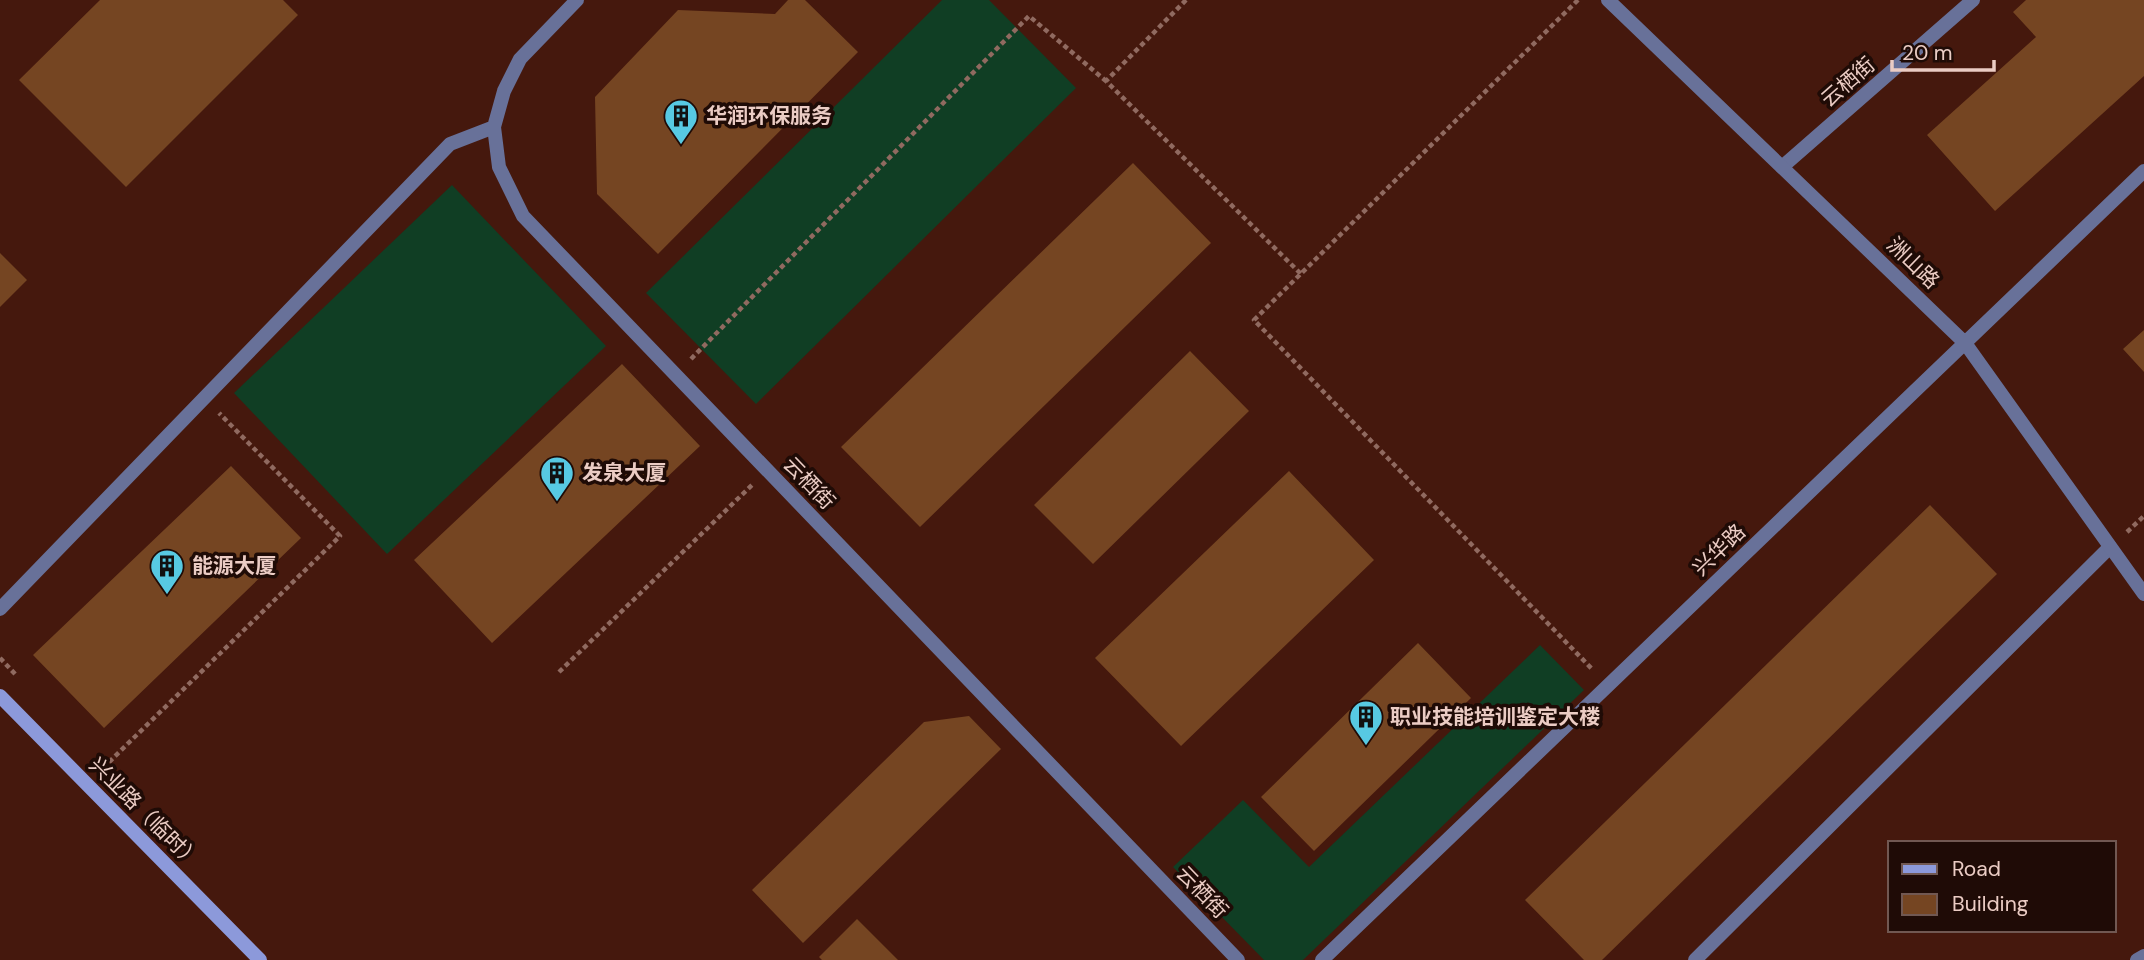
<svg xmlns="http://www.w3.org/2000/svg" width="2144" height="960" viewBox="0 0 2144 960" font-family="'DM Sans','Noto Sans SC',sans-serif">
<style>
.grass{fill:#103e24}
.building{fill:#754522}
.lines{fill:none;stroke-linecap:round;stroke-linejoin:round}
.path{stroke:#906a60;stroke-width:4.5;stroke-dasharray:5 3.5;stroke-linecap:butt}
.service{stroke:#687199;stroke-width:14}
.minor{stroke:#687199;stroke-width:14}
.secondary{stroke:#8c99da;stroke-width:14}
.labels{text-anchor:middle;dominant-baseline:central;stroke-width:7;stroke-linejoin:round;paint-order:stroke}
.street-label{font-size:21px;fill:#ebccc4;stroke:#1f0b06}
.poi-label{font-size:21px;font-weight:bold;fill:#ebccc4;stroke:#1f0b06;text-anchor:start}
</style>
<rect width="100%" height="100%" fill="#45180d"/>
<path class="grass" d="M942 0H989L1076 88 756 404 646 293Z
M452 185 606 346 387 554 234 393Z
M1540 645 1584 690 1303 960H1264L1173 867 1243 800 1309 867Z"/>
<path class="building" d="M100 0H283L298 15 126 187 19 80Z
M788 0H805L858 52 658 254 597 194 595 97 678 10 775 14Z
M2026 0H2144V76L1995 211 1927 135 2036 37 2013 12Z
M1133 163 1211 243 920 527 841 447Z
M0 253 27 280 0 307Z
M2144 330V372L2123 349Z
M1190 351 1249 411 1093 564 1034 505Z
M622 364 700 446 492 643 414 560Z
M231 466 301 538 104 728 33 655Z
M1289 471 1374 560 1181 746 1095 658Z
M1930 505 1997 574 1602 960H1584L1525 900Z
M1418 643 1471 698 1314 851 1261 797Z
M969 716 1001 749 803 943 752 890 924 722Z
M857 919 898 960H822L819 957Z"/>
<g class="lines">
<path class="path" d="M1186 0 1106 81 1301 274
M1578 0 1254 320 1592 669
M691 359 1029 16 1106 81
M2127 532 2144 516
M0 658 16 675
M559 672 752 485
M103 764 105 766 340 536 219 413"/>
<path class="service" d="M577 0 520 59 504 91 494 127 499 167 523 216 1238 960
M1782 167 1973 0
M0 609 450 144 494 127
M1695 960 2110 547
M2137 960 2144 956"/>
<path class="minor" d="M1608 0 1965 343 2144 594
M1322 960 2144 171"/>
<path class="secondary" d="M0 696 260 960"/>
</g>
<defs>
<g id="building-pin" transform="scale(1.75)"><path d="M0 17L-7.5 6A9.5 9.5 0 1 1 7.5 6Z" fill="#57c9e2" stroke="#1f0b06"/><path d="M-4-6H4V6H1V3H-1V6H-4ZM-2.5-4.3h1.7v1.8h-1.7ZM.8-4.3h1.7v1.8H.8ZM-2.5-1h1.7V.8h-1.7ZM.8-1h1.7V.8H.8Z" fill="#111"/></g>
</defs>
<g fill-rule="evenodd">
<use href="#building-pin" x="681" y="116"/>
<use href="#building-pin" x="557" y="473"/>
<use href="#building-pin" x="167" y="566"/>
<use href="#building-pin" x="1366" y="717"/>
</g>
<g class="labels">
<g class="street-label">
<text transform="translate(1848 82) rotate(-41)">云栖街</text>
<text transform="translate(1913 263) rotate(44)">洲山路</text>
<text transform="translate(809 483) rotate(46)">云栖街</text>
<text transform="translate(1719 550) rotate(-44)">兴华路</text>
<text transform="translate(145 813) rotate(45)">兴业路（临时）</text>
<text transform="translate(1202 892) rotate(46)">云栖街</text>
</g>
<g class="poi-label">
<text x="706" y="116">华润环保服务</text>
<text x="582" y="473">发泉大厦</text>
<text x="192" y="566">能源大厦</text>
<text x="1390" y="717">职业技能培训鉴定大楼</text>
</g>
</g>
<rect x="1888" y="841" width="228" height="91" fill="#1f0b06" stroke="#715852" stroke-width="2"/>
<rect x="1902" y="864" width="35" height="10" fill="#8c99da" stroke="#715852" stroke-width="2"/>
<text x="1952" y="876" font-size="21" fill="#ebccc4">Road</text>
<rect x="1902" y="894" width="35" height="21" fill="#754522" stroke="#715852" stroke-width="2"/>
<text x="1952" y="911" font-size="21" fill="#ebccc4">Building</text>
<path d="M1892 60v10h102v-10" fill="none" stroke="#ebccc4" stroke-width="3.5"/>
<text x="1902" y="60" font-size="21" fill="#ebccc4" stroke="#1f0b06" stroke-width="5" paint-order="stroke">20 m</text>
</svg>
